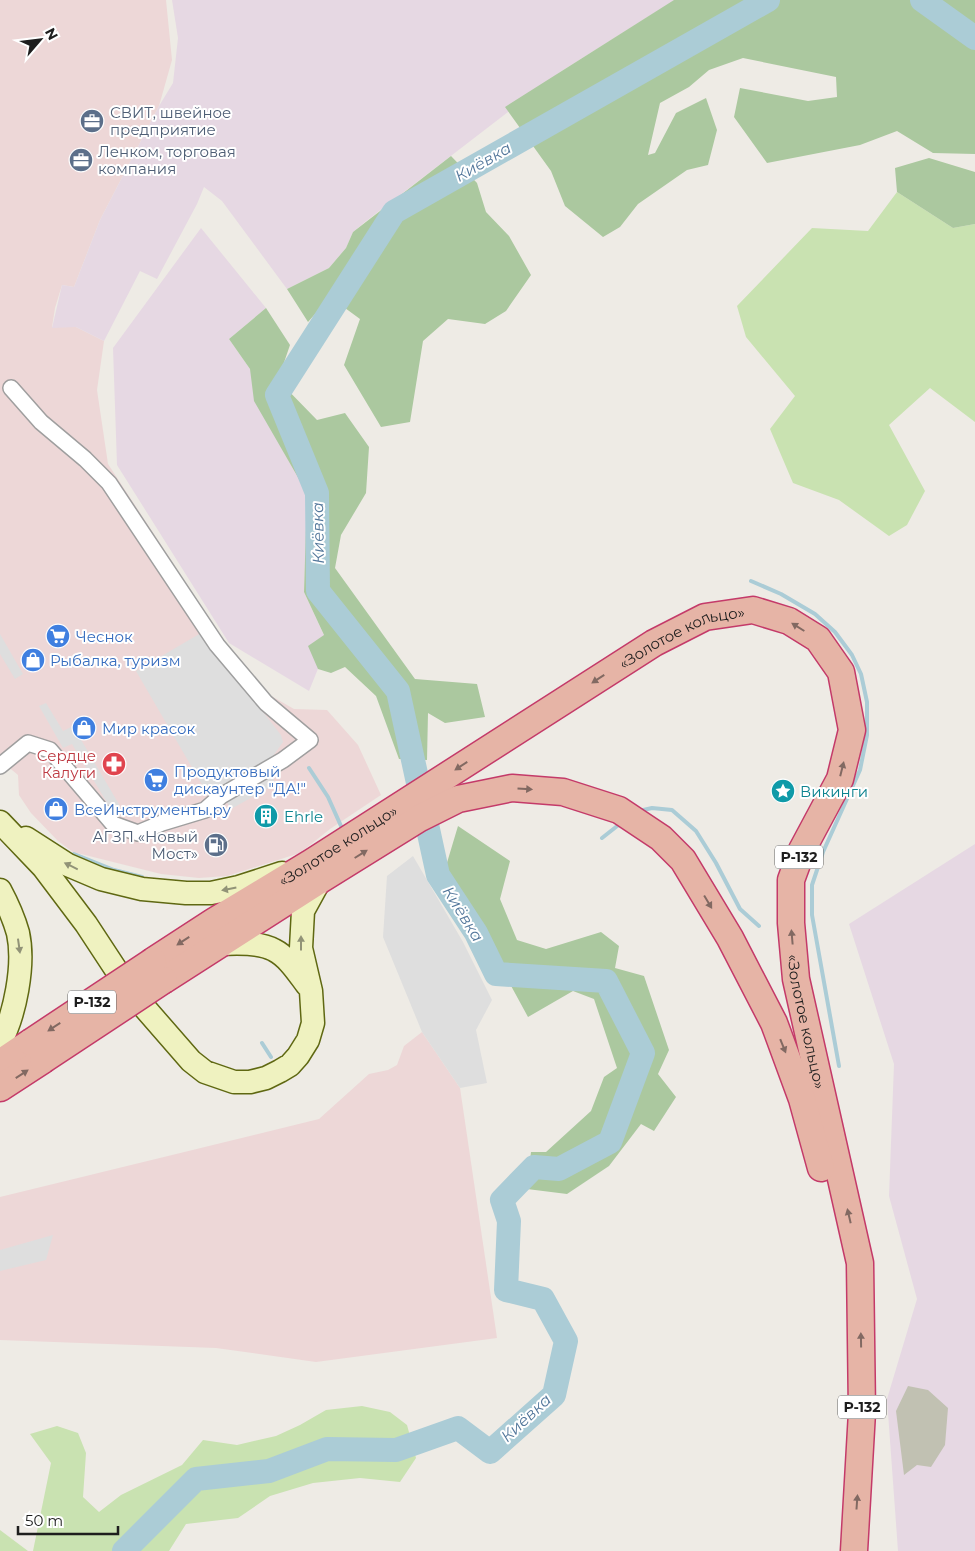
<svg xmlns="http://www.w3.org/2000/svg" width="975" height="1551" viewBox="0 0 975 1551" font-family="Montserrat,sans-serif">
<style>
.commercial{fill:#edd7d7}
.industrial{fill:#e6d8e3}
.construction{fill:#c1c1b2}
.grass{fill:#c9e2b1}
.forest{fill:#abc89f}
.parking{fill:#dedede}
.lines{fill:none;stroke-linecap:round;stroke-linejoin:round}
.stream{stroke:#abccd6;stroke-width:4}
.river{stroke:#abccd6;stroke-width:24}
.minor-casing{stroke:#9f9f9f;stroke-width:18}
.secondary-casing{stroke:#5f6812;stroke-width:25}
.trunk-casing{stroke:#c43a69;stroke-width:29}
.minor{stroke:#fff;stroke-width:15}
.secondary{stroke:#eff2c0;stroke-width:22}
.trunk{stroke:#e6b4a6;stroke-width:26}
.trunk-bridge-casing{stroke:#c43a69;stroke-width:29;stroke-linecap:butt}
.trunk-bridge{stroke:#e6b4a6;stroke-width:26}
.oneway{fill:#826962}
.oneway2{fill:#919377}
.labels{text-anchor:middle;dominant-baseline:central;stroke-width:4;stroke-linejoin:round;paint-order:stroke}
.shield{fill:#fff;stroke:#626262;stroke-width:1}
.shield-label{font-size:14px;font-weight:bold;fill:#1e1e1e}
.service-label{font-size:15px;fill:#4e5e75;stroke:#fff;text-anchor:start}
.shop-label{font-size:15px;fill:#366cbe;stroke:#fff;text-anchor:start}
.street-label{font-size:15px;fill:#1e1e1e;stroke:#fff}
.health-label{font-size:15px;fill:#be3a42;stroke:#fff;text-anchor:end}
.culture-label{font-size:15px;fill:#0d838f;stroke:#fff;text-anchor:start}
.water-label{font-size:16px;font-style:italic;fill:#53779b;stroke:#fff}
</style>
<rect width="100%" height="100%" fill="#eeebe5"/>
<path class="commercial" d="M0 0H166L172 60 159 106 100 220 74 287 62 285 55 308 52 327H76L104 341 97 390 108 464 238 663 266 693 294 709 327 710 358 745 381 795 330 829 300 853 227 876 199 878 161 874 73 852 58 841 31 813 19 795 18 775 0 760Z
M422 1032 460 1088 497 1338 316 1362 216 1348 0 1340V1197L319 1119 369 1074 388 1070 397 1065 404 1046Z"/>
<path class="industrial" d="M172 0H675L560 72 365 222 353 232 346 248 329 268 287 289 222 201 204 187 197 204 157 279 140 271 104 341 76 327 52 328 62 285 74 287 100 220 159 106 173 83 178 38Z
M201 228 266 308 229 339 250 369 307 493 304 592 328 644 309 691 229 643 117 465 113 348Z
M975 844V1551H898L887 1399 917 1299 889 1196 894 1064 849 924Z"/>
<path class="construction" d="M908 1386 928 1390 948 1408 945 1445 931 1467 917 1465 904 1475 896 1411Z"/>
<path class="grass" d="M897 192 953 228 975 224V422L930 388 889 425 925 491 907 525 889 536 839 500 793 483 770 429 795 396 746 337 737 306 812 228 868 231Z
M362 1406 390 1412 407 1425 416 1458 400 1482 360 1478 313 1483 270 1496 238 1518 186 1524 169 1551H33L51 1463 30 1434 57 1426 78 1433 86 1453 83 1497 99 1512 121 1495 182 1465 203 1440 237 1445 276 1436 300 1425 326 1410Z
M0 1530 28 1551H0Z"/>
<path class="forest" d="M674 0H975V154L933 153 897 131 860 145 767 163 734 117 740 88 808 101 837 97 836 77 743 58 709 70 689 87 660 103 648 155 655 153 676 113 706 98 717 130 708 165 687 170 638 204 620 227 603 237 565 206 551 171 505 107Z
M451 156 477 183 486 212 509 236 531 275 506 311 485 324 448 319 423 341 410 422 381 427 344 365 360 319 330 297 308 322 287 289 329 268 346 248 353 232Z
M929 158 975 172V224L953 228 897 192 895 168Z
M266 308 290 345 278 380 317 420 345 413 369 447 366 493 341 535 335 568 415 679 477 684 485 717 445 723 428 713 427 760 399 759 376 696 345 667 331 673 318 669 308 646 324 635 304 592 307 493 254 401 250 369 229 339Z
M458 826 510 861 500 899 517 940 546 949 601 932 619 946 615 968 644 976 669 1050 658 1074 676 1097 654 1131 641 1124 609 1166 567 1194 527 1189 531 1152H546L591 1111 604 1077 617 1068 594 999 573 991 528 1017 446 866Z"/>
<path class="parking" d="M201 633 281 735 283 742 271 759 208 795 136 671Z
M0 634 23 674 15 679 0 654Z
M46 703 63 731 73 726 120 806 112 811 72 744 63 748 39 706Z
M270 774 276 784 231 809 225 799Z
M413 856 463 942 492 1000 476 1030 487 1083 460 1088 422 1032 383 937 387 876Z
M53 1235 46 1260 0 1271V1250Z"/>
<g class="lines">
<path class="stream" d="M751 581 781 594 815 614 835 632 852 655 861 674 867 702V735L860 770 823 852 812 885V915L839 1066
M309 768 328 797 341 826
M639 811 652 808 672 810 696 831 716 863 740 909 759 926
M602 838 621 823
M74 854 114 870 142 877
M262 1043 271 1057"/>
<path class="river" d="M922 0 975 38
M124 1551 196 1479 269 1471 327 1449 396 1450 458 1428 490 1452 554 1395 566 1341 543 1299 506 1290 509 1221 502 1200 534 1167 559 1169 610 1142 643 1053 606 981 496 974 476 933 438 875 398 691 318 591 317 493 277 395 394 212 768 0"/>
<g class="minor-casing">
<path id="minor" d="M0 766 28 743 50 750 113 824 138 833 162 823 205 810 221 796 283 760 310 740 266 703 217 645 109 483 85 459 41 422 11 388"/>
</g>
<g class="secondary-casing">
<path id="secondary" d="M0 822 43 867 86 924 130 991 191 1061 205 1072 234 1082H250L266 1078 280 1071 290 1065 298 1056 308 1040 313 1023 311 991 301 948 303 911 320 880
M26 838 68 865 101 879 142 889 186 893H211L239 887 282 873
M0 890C7 903 14 919 18 933 25 965 15 1015 0 1043
M219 944C235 943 260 942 274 950 288 957 298 973 307 985"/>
</g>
<g class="trunk-casing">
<g id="trunk">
<path id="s1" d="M153 961 213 922 309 864 654 643 705 617 753 610 789 621 818 639 841 672 852 730 840 779 802 850 791 880V923L796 979 860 1263 862 1412 854 1551"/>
<path d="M164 980 320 880 420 818 458 799 512 788 563 792 619 810 661 838 683 860 730 938 774 1023 802 1099 821 1168"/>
<path d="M0 1063 31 1042"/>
<path d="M0 1088 43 1060"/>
</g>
</g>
<use href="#minor" class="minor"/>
<use href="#secondary" class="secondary"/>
<use href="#trunk" class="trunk"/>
<g class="trunk-bridge-casing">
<path id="trunk-bridge" d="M31 1042 153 961
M43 1060 164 980"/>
</g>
<use href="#trunk-bridge" class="trunk-bridge"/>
</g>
<defs><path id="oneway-solid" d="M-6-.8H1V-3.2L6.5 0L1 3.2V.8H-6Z" transform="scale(1.25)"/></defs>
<g class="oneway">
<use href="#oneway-solid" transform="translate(798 627) rotate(-148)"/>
<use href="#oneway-solid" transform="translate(598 679) rotate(147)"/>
<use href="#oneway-solid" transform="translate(461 766) rotate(147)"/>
<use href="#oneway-solid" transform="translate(842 769) rotate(-76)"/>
<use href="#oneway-solid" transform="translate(525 789) rotate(4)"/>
<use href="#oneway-solid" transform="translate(361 854) rotate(-32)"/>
<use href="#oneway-solid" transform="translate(708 902) rotate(59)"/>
<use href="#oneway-solid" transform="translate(792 937) rotate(-95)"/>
<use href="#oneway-solid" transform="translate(183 941) rotate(147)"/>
<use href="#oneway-solid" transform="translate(54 1027) rotate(147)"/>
<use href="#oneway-solid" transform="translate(783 1046) rotate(68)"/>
<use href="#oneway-solid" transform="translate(22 1074) rotate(-33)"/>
<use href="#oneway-solid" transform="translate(849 1216) rotate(-103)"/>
<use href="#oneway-solid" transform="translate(861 1340) rotate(-91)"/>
<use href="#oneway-solid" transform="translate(857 1502) rotate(-86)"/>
</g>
<g class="oneway2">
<use href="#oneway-solid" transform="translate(71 866) rotate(-154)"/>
<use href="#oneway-solid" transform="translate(229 889) rotate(169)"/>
<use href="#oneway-solid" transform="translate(301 943) rotate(-90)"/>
<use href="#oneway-solid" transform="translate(19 946) rotate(82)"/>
</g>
<defs>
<g id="office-disc" transform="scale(1.25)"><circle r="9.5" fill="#5c6f8a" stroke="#fff"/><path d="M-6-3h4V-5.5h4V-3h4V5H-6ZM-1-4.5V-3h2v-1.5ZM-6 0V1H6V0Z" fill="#fff"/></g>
<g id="supermarket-disc" transform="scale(1.25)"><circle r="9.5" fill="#3f7fe0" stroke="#fff"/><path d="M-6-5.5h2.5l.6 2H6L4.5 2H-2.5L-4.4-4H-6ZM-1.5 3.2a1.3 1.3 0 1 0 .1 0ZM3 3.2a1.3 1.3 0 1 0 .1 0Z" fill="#fff"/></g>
<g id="shop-disc" transform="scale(1.25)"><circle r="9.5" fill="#3f7fe0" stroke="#fff"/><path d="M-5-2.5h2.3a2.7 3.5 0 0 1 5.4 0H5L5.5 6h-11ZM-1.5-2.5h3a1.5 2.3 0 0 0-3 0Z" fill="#fff"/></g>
<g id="pharmacy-disc" transform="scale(1.25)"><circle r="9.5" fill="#e0444e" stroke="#fff"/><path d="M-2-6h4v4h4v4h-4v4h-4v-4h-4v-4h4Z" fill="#fff"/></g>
<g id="sight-disc" transform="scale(1.25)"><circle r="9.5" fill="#0f9aa8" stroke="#fff"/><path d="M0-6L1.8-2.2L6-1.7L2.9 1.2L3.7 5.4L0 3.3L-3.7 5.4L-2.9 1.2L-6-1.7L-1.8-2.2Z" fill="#fff"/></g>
<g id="building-disc" transform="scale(1.25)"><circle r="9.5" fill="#0f9aa8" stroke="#fff"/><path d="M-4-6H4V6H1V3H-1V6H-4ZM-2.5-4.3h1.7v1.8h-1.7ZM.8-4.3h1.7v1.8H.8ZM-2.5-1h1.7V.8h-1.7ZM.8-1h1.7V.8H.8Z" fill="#fff"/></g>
<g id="fuel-disc" transform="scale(1.25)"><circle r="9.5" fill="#5c6f8a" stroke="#fff"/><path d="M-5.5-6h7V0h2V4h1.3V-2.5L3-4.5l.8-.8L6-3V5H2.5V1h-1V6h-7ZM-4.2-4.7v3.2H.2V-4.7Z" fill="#fff"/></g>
</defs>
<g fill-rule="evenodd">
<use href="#office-disc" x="92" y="121"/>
<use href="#office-disc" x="81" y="160"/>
<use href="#supermarket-disc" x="58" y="636"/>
<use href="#shop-disc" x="33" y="660"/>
<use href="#shop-disc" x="84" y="728"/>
<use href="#pharmacy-disc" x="114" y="764"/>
<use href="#supermarket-disc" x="156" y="780"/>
<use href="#sight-disc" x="783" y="791"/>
<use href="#shop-disc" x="56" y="809"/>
<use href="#building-disc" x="266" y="816"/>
<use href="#fuel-disc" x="216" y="845"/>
</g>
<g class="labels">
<g class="shield">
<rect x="775" y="845.5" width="48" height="23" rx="4"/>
<rect x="68" y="990.5" width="48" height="23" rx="4"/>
<rect x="838" y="1395.5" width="48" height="23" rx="4"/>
</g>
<g class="shield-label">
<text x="799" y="857">Р-132</text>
<text x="92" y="1002">Р-132</text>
<text x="862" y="1407">Р-132</text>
</g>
<g class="service-label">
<text x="110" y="112">СВИТ, швейное<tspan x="110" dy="17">предприятие</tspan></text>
<text x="98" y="151">Ленком, торговая<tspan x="98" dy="17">компания</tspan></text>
<text x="198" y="836" text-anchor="end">АГЗП «Новый<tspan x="198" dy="17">Мост»</tspan></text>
</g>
<g class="shop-label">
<text x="76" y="636">Чеснок</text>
<text x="50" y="660">Рыбалка, туризм</text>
<text x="102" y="728">Мир красок</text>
<text x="174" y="771">Продуктовый<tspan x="174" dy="17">дискаунтер "ДА!"</tspan></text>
<text x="74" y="809">ВсеИнструменты.ру</text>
</g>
<g class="street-label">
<text stroke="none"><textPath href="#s1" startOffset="622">«Золотое кольцо»</textPath></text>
<text stroke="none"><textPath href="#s1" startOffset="218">«Золотое кольцо»</textPath></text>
<text stroke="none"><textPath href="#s1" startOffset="1176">«Золотое кольцо»</textPath></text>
</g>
<g class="health-label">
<text x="96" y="755">Сердце<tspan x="96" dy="17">Калуги</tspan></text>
</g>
<g class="culture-label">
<text x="800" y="791">Викинги</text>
<text x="284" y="816">Ehrle</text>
</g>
<g class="water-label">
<text transform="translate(483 162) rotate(-30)">Киёвка</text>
<text transform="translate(318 533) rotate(-91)">Киёвка</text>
<text transform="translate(463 914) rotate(58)">Киёвка</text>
<text transform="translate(526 1418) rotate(-43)">Киёвка</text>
</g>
</g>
<g transform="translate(40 40) rotate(62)" stroke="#ffffff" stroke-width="4" paint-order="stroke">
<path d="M0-4L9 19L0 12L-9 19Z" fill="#1e1e1e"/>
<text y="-8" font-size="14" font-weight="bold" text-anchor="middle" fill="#1e1e1e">N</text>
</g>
<path d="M18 1526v8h100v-8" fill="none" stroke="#1e1e1e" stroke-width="2.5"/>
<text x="25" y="1526" font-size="15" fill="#1e1e1e" stroke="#ffffff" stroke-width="4" paint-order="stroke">50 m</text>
</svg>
